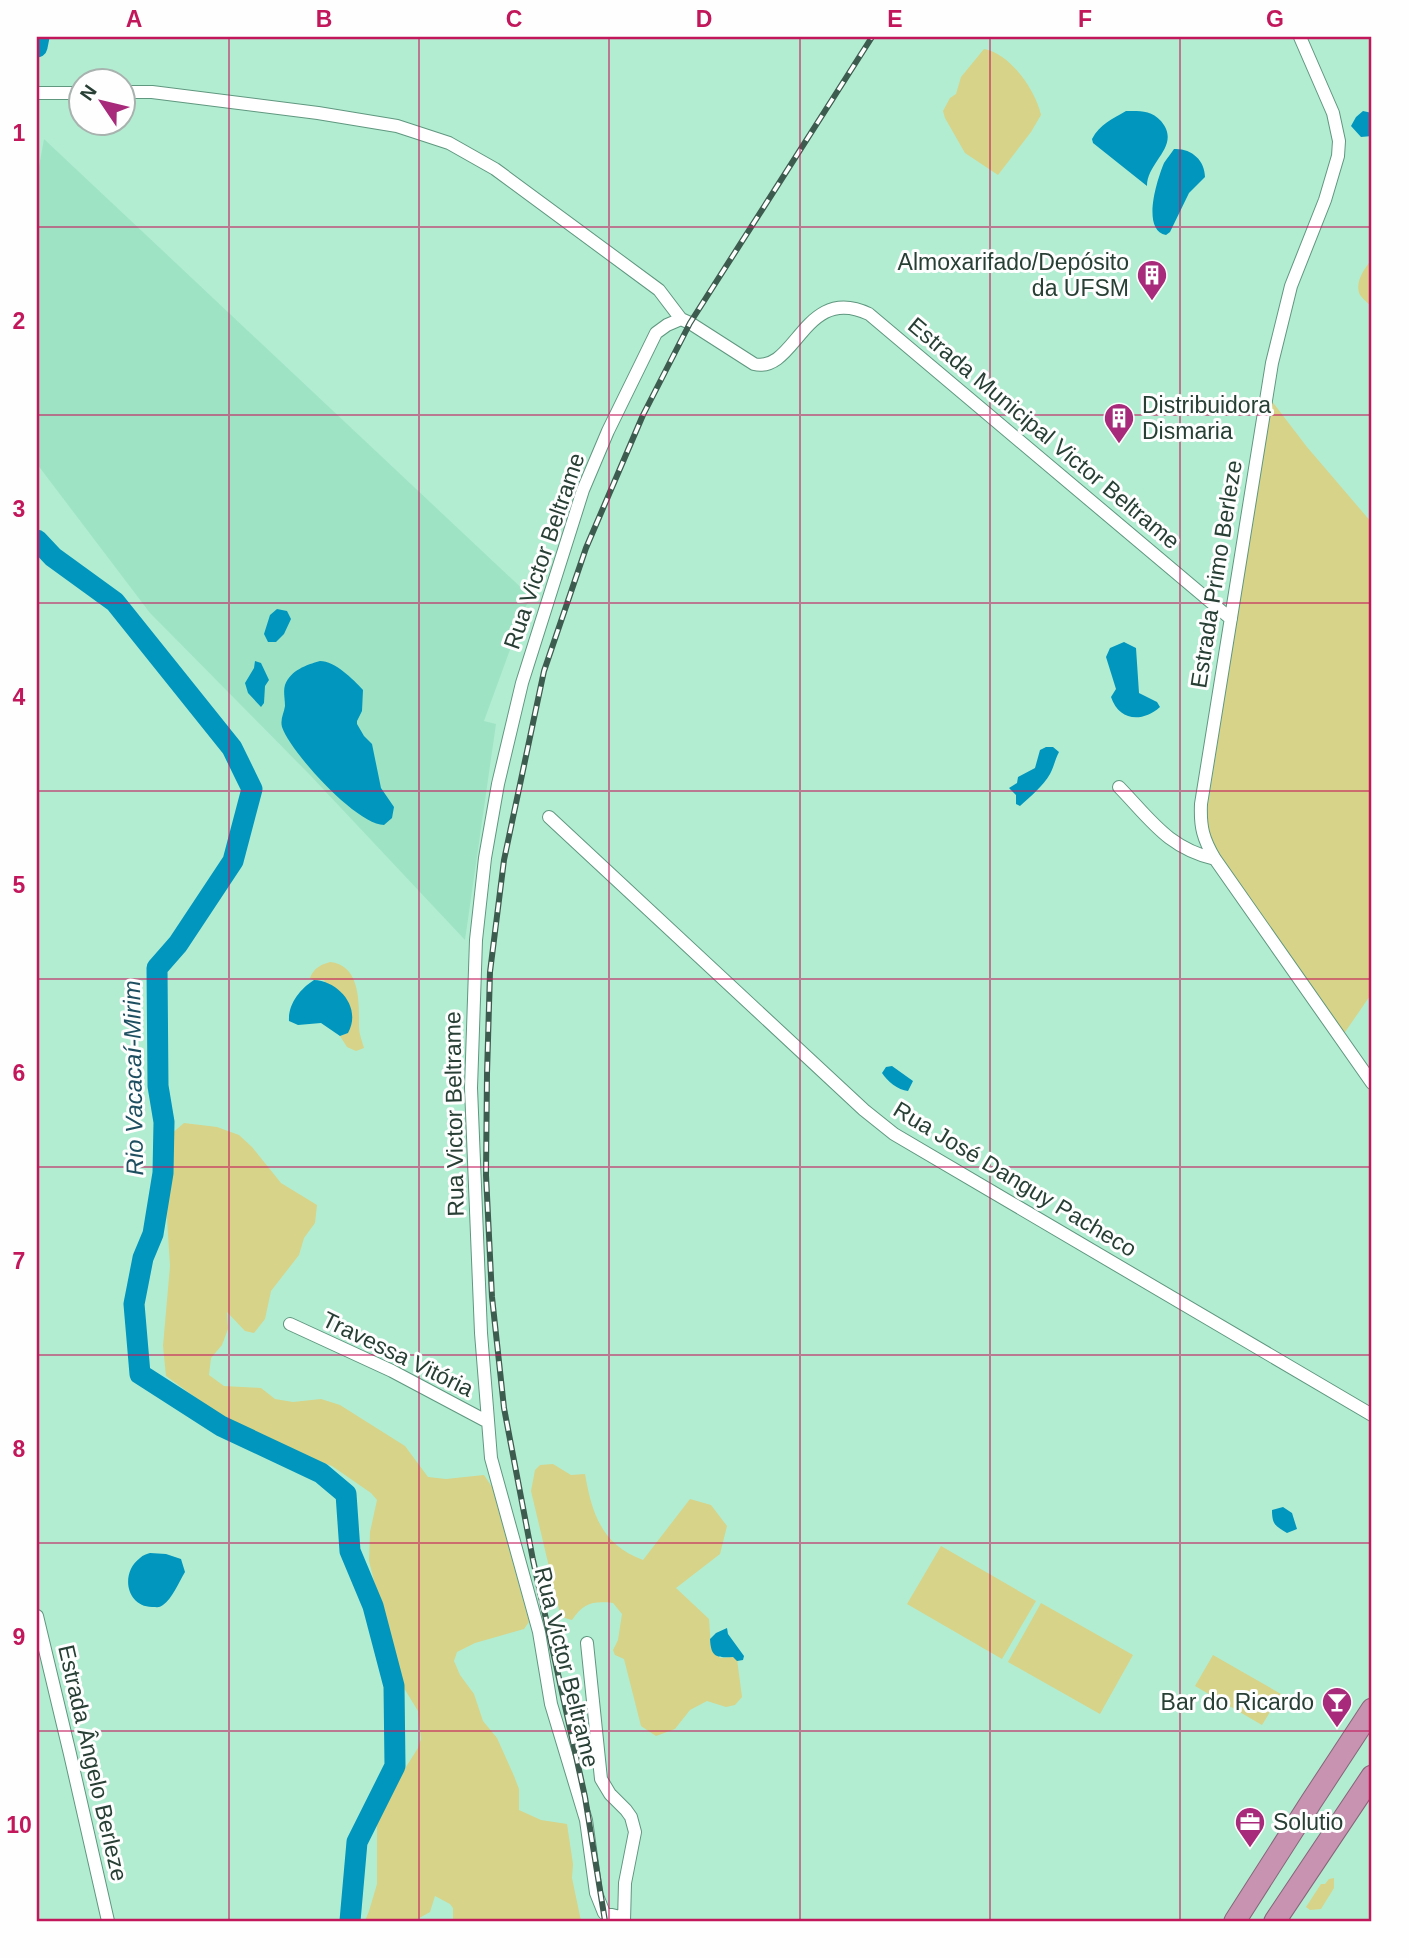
<svg xmlns="http://www.w3.org/2000/svg" width="1409" height="1958" viewBox="0 0 1409 1958" font-family="Helvetica,sans-serif">
<style>
.built{fill:#9fe3c5}
.green{fill:#d7d388}
.water{fill:#0096be}
.lines{fill:none;stroke-linecap:round;stroke-linejoin:round}
.river{stroke:#0096be;stroke-width:21}
.minor-casing{stroke:#5f977f;stroke-width:14}
.trunk-casing{stroke:#876479;stroke-width:23}
.minor{stroke:#fff;stroke-width:12}
.trunk{stroke:#c893b0;stroke-width:21}
.rail-casing{stroke:#3e5b4f;stroke-width:6}
.rail{stroke:#fefefe;stroke-width:3.5;stroke-dasharray:10;stroke-linecap:butt}
.grid{fill:none;stroke:#c2185b;stroke-width:2;stroke-opacity:0.55}
.labels{text-anchor:middle;dominant-baseline:central;stroke-width:6;stroke-linejoin:round;paint-order:stroke}
.poi-label{font-size:23px;fill:#273f35;stroke:#fefefe;text-anchor:end}
.street-label{font-size:23px;fill:#273f35;stroke:#fefefe}
.water-label{font-size:24px;font-style:italic;fill:#1e4f61;stroke:#fefefe}
.neatline{fill:none;stroke:#c2185b;stroke-width:2.5}
.grid-label{font-size:23px;text-anchor:middle;font-weight:bold;fill:#c2185b}
</style>
<rect width="100%" height="100%" fill="#b2edd2"/>
<path class="built" d="M44 139 531 597 526 606 484 721 496 724 465 940 309 774 150 613 37 464V178Z"/>
<path class="green" d="M984 49C1010 53 1036 91 1041 115L1031 132 998 175 965 153 945 118 943 111 950 98 956 94 961 77Z
M1372 259V308C1369 304 1363 299 1360 295 1354 282 1365 268 1372 259Z
M1271 400 1307 447 1372 523V993L1343 1035 1213 847 1205 824Z
M330 962C361 965 359 1004 359 1027 359 1034 362 1041 364 1048L356 1051 347 1047 340 1036 348 1033 324 980H314L310 978C314 968 320 965 330 962Z
M184 1123 217 1127 239 1135 252 1147 281 1183 317 1205 315 1223 304 1238 299 1255 271 1291 265 1319 254 1333 245 1331 227 1312 228 1329 222 1345 211 1358 209 1375 224 1386 261 1388 275 1399 293 1402 321 1399 340 1405 405 1446 428 1477 446 1479 484 1475 492 1487 529 1622 524 1629 475 1643 457 1652 454 1661 460 1675 474 1694 483 1721 497 1738 514 1776 519 1789V1810L541 1820 567 1824 573 1864 572 1878 581 1921H453V1908L450 1904 435 1896 430 1912 414 1921H365L369 1911 377 1884V1823L387 1797 418 1748 421 1739 418 1711 399 1680 369 1561 370 1532 377 1500 371 1493 332 1466 273 1444 232 1424 166 1376 163 1346 170 1266 167 1218 170 1135Z
M553 1464 571 1475 585 1474C592 1514 602 1545 643 1560L690 1499 711 1505 727 1526 720 1554 676 1588 709 1619 711 1648 720 1658 733 1657 737 1659 742 1697 735 1705 726 1707 707 1701 690 1710 675 1729 656 1736 641 1726 624 1659 615 1655 613 1650 618 1640 622 1614 613 1603C592 1601 584 1603 572 1620L565 1618 560 1613 531 1491 535 1470 540 1465Z
M941 1546 1036 1601 1002 1659 907 1604Z
M1041 1603 1133 1655 1100 1714 1008 1662Z
M1213 1655 1281 1694 1262 1725 1195 1686Z
M1334 1878V1888L1321 1909 1310 1910 1306 1907 1321 1884H1325L1329 1879Z"/>
<path class="water" d="M1126 111C1140 111 1151 110 1161 121 1182 146 1147 161 1147 186L1093 143 1092 139C1100 124 1112 119 1126 111Z
M1363 111 1372 113V136L1361 137 1351 126 1356 117Z
M1174 149C1191 148 1205 160 1205 177L1189 193 1170 232 1166 235C1141 230 1157 180 1164 163 1167 158 1171 154 1174 149Z
M277 609 287 611 291 619 284 634 276 642H268L264 634 270 615Z
M1124 642 1136 648 1139 693 1157 702 1160 707C1142 723 1119 721 1111 697L1116 689 1106 657 1110 648Z
M255 661 261 663 269 680 265 686 264 703 261 707 248 693 245 683 254 668Z
M320 661C335 661 353 679 363 690L362 711 357 721V724L364 736 372 744 381 788 394 807 392 818 384 825C357 825 291 753 282 727 280 719 284 713 285 706 285 699 283 691 285 685 291 670 306 665 320 661Z
M1046 747H1053L1059 752C1055 759 1054 767 1050 774 1043 786 1031 796 1020 806L1016 804V795L1009 788 1017 783 1018 777 1035 768 1040 750Z
M314 980C339 981 362 1008 348 1033L340 1036 321 1023 298 1025 289 1021C288 1004 300 989 314 980Z
M892 1066 913 1081 908 1091C898 1090 887 1081 882 1073L886 1067Z
M1283 1507 1292 1513 1297 1529 1287 1533C1275 1526 1272 1524 1272 1510Z
M150 1553 166 1554 181 1559 185 1572C179 1582 172 1599 163 1605 159 1608 158 1607 152 1607 126 1606 120 1573 140 1558 143 1555 147 1554 150 1553Z
M727 1628 728 1634 744 1656 743 1660 737 1661 733 1657C716 1658 711 1657 710 1639L716 1633Z"/>
<g class="lines">
<path class="river" d="M37 47 39 37
M37 540 53 557 115 602 232 748 252 789 233 861 178 944 157 968 158 1086 164 1122 163 1173 153 1234 143 1258 134 1304 140 1374 221 1426 321 1473 346 1494 350 1551 373 1606 394 1686 395 1766 357 1842 350 1921"/>
<g class="minor-casing">
<path id="minor" d="M1300 37 1333 113 1339 141 1338 156 1325 200 1291 286 1272 363 1201 804C1200 827 1203 839 1215 859L1372 1083
M122 92H152L318 113 397 126 449 143 495 169 659 290 681 319 690 323 754 364C796 374 804 283 869 314L1231 619
M37 93H80
M1119 787C1151 820 1168 848 1215 859
M549 817 864 1110 894 1134 1372 1415
M290 1324 392 1371 488 1422
M37 1616 70 1754 108 1921
M587 1643 601 1779 610 1794 626 1810 631 1817 635 1832 625 1883 624 1921
M624 1918 604 1913 596 1893 586 1820 551 1704 539 1632 491 1458 481 1333 471 1088 476 940 485 858 498 784 522 683 583 490 608 431 656 333 667 325 681 319"/>
</g>
<g class="trunk-casing">
<path id="trunk" d="M1235 1921 1311 1802 1372 1709
M1275 1921 1372 1776"/>
</g>
<use href="#minor" class="minor"/>
<use href="#trunk" class="trunk"/>
<g class="rail-casing">
<path id="rail" d="M605 1921 585 1797 533 1560 504 1408 492 1297 486 1175 487 1074 490 972 504 860 544 671 586 548 643 415 690 323 872 37"/>
</g>
<use href="#rail" class="rail"/>
</g>
<path class="grid" d="M229 37V1921M419 37V1921M609 37V1921M800 37V1921M990 37V1921M1180 37V1921M37 227H1372M37 415H1372M37 603H1372M37 791H1372M37 979H1372M37 1167H1372M37 1355H1372M37 1543H1372M37 1731H1372"/>
<defs>
<g id="building-pin" transform="scale(1.575)"><path d="M0 17L-7.5 6A9.5 9.5 0 1 1 7.5 6Z" fill="#a72a7b" stroke="#fefefe"/><path d="M-4-6H4V6H1V3H-1V6H-4ZM-2.5-4.3h1.7v1.8h-1.7ZM.8-4.3h1.7v1.8H.8ZM-2.5-1h1.7V.8h-1.7ZM.8-1h1.7V.8H.8Z" fill="#fff"/></g>
<g id="bar-pin" transform="scale(1.575)"><path d="M0 17L-7.5 6A9.5 9.5 0 1 1 7.5 6Z" fill="#a72a7b" stroke="#fefefe"/><path d="M-6-5H6L.8 .8V4.5H3.5V6h-7V4.5H-.8V.8Z" fill="#fff"/></g>
<g id="office-pin" transform="scale(1.575)"><path d="M0 17L-7.5 6A9.5 9.5 0 1 1 7.5 6Z" fill="#a72a7b" stroke="#fefefe"/><path d="M-6-3h4V-5.5h4V-3h4V5H-6ZM-1-4.5V-3h2v-1.5ZM-6 0V1H6V0Z" fill="#fff"/></g>
</defs>
<g fill-rule="evenodd">
<use href="#building-pin" x="1152" y="275"/>
<use href="#building-pin" x="1119" y="418"/>
<use href="#bar-pin" x="1337" y="1702"/>
<use href="#office-pin" x="1250" y="1822"/>
</g>
<g class="labels">
<g class="poi-label">
<text x="1129" y="262">Almoxarifado/Depósito<tspan x="1129" dy="26">da UFSM</tspan></text>
<text x="1142" y="405" text-anchor="start">Distribuidora<tspan x="1142" dy="26">Dismaria</tspan></text>
<text x="1314" y="1702">Bar do Ricardo</text>
<text x="1273" y="1822" text-anchor="start">Solutio</text>
</g>
<g class="street-label">
<text transform="translate(1044 433) rotate(40)">Estrada Municipal Victor Beltrame</text>
<text transform="translate(544 551) rotate(-71)">Rua Victor Beltrame</text>
<text transform="translate(1216 574) rotate(-81)">Estrada Primo Berleze</text>
<text transform="translate(454 1114) rotate(-91)">Rua Victor Beltrame</text>
<text transform="translate(1015 1179) rotate(31)">Rua José Danguy Pacheco</text>
<text transform="translate(398 1354) rotate(26)">Travessa Vitória</text>
<text transform="translate(567 1667) rotate(76)">Rua Victor Beltrame</text>
<text transform="translate(93 1763) rotate(77)">Estrada Ângelo Berleze</text>
</g>
<g class="water-label">
<text transform="translate(133 1078) rotate(-91)">Rio Vacacaí-Mirim</text>
</g>
</g>
<rect width="1409" height="1958" fill="none" stroke="#fefefe" stroke-width="77"/>
<g transform="translate(102 102) rotate(305)"><circle r="33" fill="#fefefe" stroke="#a8b2ae" stroke-width="2"/>
<path d="M0-5L12 26L0 18L-12 26Z" fill="#a72a7b"/>
<text y="-10" font-size="19" font-weight="bold" text-anchor="middle" fill="#273f35">N</text>
</g>
<rect x="38" y="38" width="1332" height="1882" class="neatline"/>
<g class="grid-label">
<text x="134" y="27">A</text>
<text x="324" y="27">B</text>
<text x="514" y="27">C</text>
<text x="704" y="27">D</text>
<text x="895" y="27">E</text>
<text x="1085" y="27">F</text>
<text x="1275" y="27">G</text>
<text x="19" y="141">1</text>
<text x="19" y="329">2</text>
<text x="19" y="517">3</text>
<text x="19" y="705">4</text>
<text x="19" y="893">5</text>
<text x="19" y="1081">6</text>
<text x="19" y="1269">7</text>
<text x="19" y="1457">8</text>
<text x="19" y="1645">9</text>
<text x="19" y="1833">10</text>
</g>
</svg>
